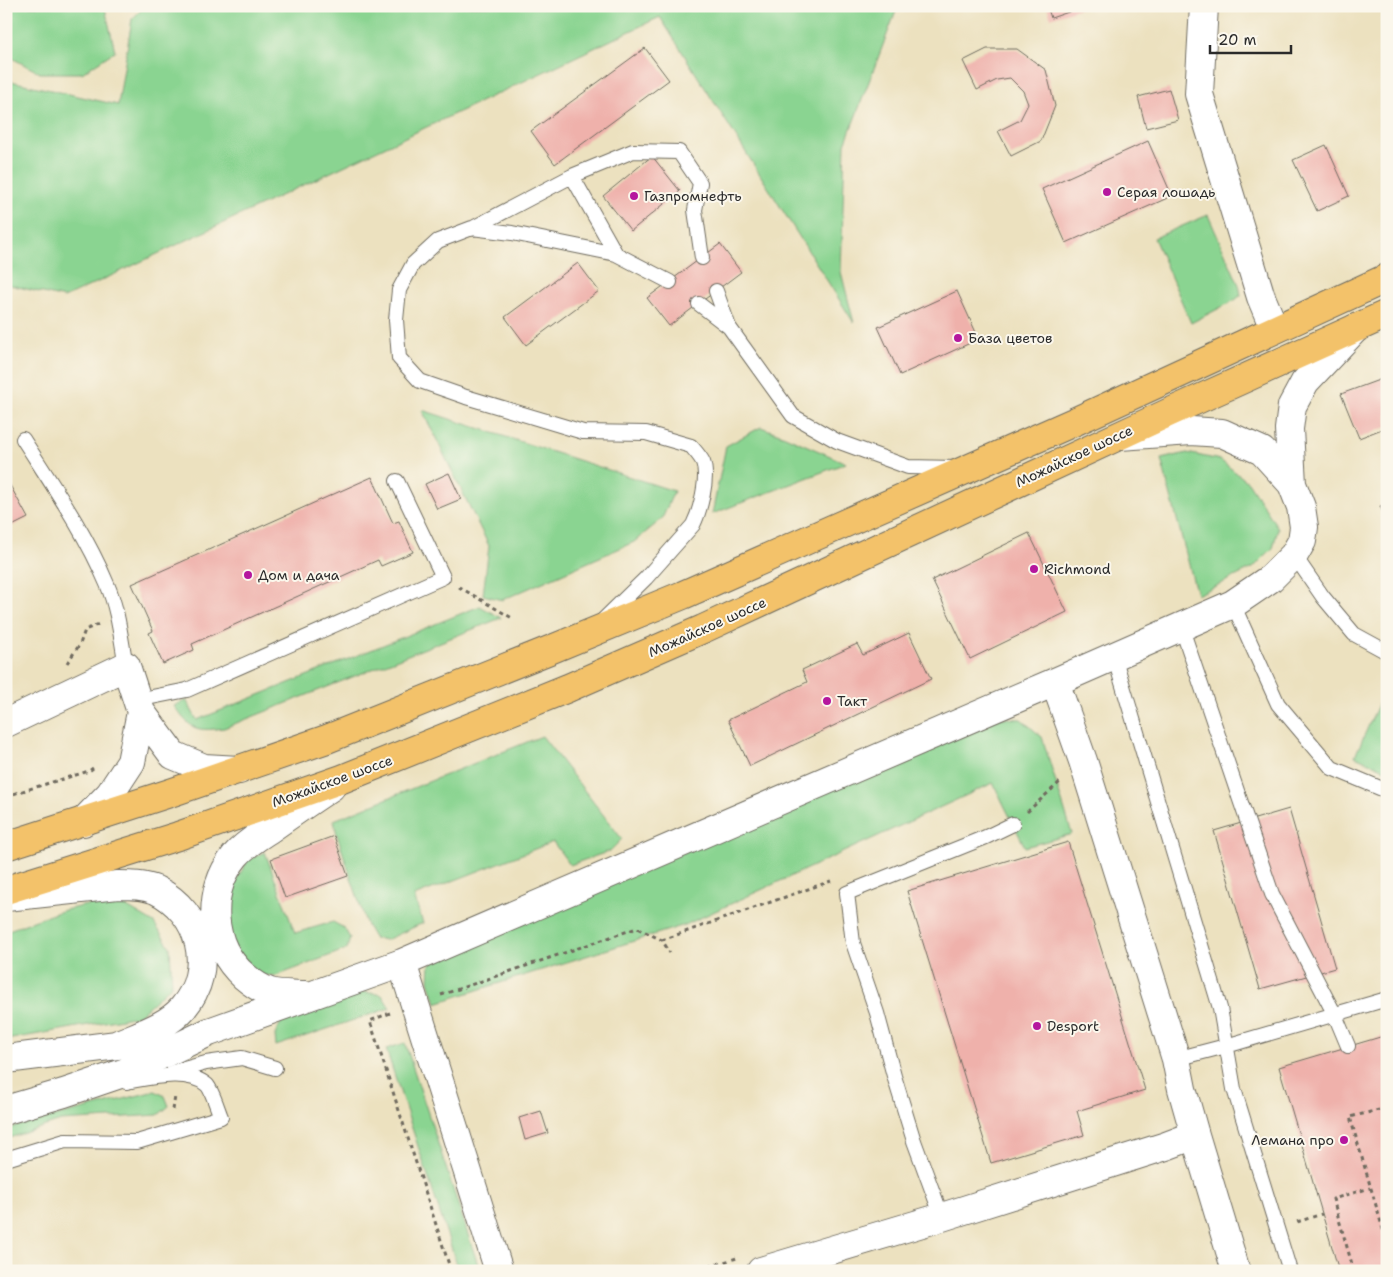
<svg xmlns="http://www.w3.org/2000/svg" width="1393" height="1277" viewBox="0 0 1393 1277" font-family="'Shantell Sans',sans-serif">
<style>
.green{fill:#8ad491;stroke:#5a805e}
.building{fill:#efb1ab}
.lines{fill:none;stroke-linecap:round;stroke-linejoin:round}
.lane-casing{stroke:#6f6b5f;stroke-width:16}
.street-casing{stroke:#6f6b5f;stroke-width:30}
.primary-casing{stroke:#6f6b5f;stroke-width:30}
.path{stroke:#6f6b5f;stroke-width:3;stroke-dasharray:4 4;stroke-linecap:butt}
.lane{stroke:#fff;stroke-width:14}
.street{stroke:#fff;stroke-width:28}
.primary{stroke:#f3c26a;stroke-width:28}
.poi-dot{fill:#b5179e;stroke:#fbf7ec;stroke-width:2}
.labels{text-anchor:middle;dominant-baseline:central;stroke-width:4;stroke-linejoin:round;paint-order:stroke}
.poi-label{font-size:14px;fill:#2b2b2b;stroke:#fbf7ec;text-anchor:start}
.street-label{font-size:14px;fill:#2b2b2b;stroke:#fbf7ec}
</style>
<rect width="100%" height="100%" fill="#fbf7ec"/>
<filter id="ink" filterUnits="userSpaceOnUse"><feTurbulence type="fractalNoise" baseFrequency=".02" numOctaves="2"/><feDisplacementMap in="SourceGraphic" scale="10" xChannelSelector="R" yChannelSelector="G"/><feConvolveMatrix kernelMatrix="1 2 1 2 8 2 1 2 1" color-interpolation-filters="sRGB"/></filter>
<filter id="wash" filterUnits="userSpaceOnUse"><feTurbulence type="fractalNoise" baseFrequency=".0096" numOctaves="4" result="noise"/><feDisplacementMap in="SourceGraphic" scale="20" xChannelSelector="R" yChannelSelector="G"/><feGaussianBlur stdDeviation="1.12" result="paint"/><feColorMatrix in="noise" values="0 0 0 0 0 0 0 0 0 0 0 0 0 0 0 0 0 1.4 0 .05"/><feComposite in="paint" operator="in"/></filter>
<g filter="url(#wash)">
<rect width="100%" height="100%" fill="#ece1bf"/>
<path class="green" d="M6 6H106L105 8 115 51 82 73H40L6 55Z
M145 6H898L845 144 841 272 854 323 660 17 64 298 6 284V80L118 105 132 19Z
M1208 215 1239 285 1241 295 1235 300 1191 323 1154 238Z
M422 410 674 491 662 519 634 542 502 600 483 595 489 546Z
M761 427 785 436 846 463 712 514 726 446Z
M1187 453 1220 460 1248 482 1278 528 1273 548 1253 568 1197 595 1161 459Z
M480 606 501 618 224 728C194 732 191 729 174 706L186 700 197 720Z
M1386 687H1387V770L1355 756Z
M990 717 1021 719 1042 737 1072 834 1025 847 993 783 685 925 436 1003 429 981 430 964Z
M542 736 622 839 610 851 570 865 553 842 414 896 423 923 386 940 374 938 367 926 337 835 334 820Z
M265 852 295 933 333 922 344 928 350 938 347 949 276 976 250 974 226 936 229 905 237 879 248 860Z
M91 904H122L154 923 170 947 172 985 138 1016 6 1040V931L61 911Z
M365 992 382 995 390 1008 276 1046 275 1035 281 1022 304 1009 343 995Z
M405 1043 480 1271H459L386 1049Z
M155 1091 165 1096 169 1106 158 1115 61 1121 6 1139V1129Z"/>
<g id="blocks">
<path class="building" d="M1047 6H1083V7L1051 18Z
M645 48 669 80 555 164 531 131Z
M987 49H1017L1046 70 1055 106 1041 141 1011 156 998 131 1020 120 1028 104 1023 91 1010 78 997 80 977 90 963 61Z
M1169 89 1178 120 1146 128 1138 97Z
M1148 141 1172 196 1066 243 1042 189Z
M1326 145 1349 196 1317 211 1293 160Z
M652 156 680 191 631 231 603 196Z
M720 244 741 272 669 326 647 298Z
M578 263 599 291 526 345 505 317Z
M957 291 979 339 900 375 878 327Z
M1387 377V427L1359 438 1341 394Z
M449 473 461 499 437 509 425 484Z
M372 477 393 523 399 521 413 552 381 566 378 560 192 644 194 650 163 664 149 633 153 631 132 584Z
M6 478 28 518 6 529Z
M1387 503V522L1380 506Z
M1029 533 1067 612 970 659 932 580Z
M909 633 931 679 750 766 728 720 807 682 802 670 857 644 863 655Z
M1289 809 1335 968 1260 989 1214 831Z
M334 836 348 876 285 898 271 859Z
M1068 842 1145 1090 1077 1111 1084 1135 991 1163 907 891Z
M1387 1035V1271H1339L1279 1067Z
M541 1111 548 1133 525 1140 519 1118Z"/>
</g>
</g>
<g filter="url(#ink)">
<use href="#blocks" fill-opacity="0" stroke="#6f6b5f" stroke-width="1"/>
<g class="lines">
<g class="lane-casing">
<path id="lane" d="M572 176 616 254
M471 229 572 176 633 151 679 152 700 183 695 210 702 258
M716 291 729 327
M699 304 729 327 793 416 837 441 908 467 956 468
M23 439C53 486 85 532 107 584 118 609 121 639 126 666
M1294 555 1323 597 1354 634 1387 652
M1233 604 1278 704 1332 768 1387 791
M602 621 646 578 693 525C700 511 709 478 703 462 700 456 695 451 691 446L646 433 583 432 466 397 420 381 399 358 396 320 399 290 413 264 438 241 472 228 512 233 616 254 670 282
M1181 626 1272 894 1335 1015 1348 1046
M1114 656 1220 1008 1234 1089 1290 1271
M137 700 187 690 443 577 397 481
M1176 1059 1226 1046 1387 999
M173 1072 206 1063 242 1058 275 1068
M6 1159 65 1141 137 1142 221 1117C218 1110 212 1090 207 1085 188 1068 149 1078 126 1082
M942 1217 914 1141 894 1076 877 1013 853 943 847 893 986 837 1013 824"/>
</g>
<g class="street-casing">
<path id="street" d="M1204 6 1199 94 1261 297 1274 328
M1120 436 1191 431 1222 433 1262 451 1292 484
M6 723 126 666 141 712 173 755 204 768 239 770
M83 822 110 794 131 762 141 712
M6 897 118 885C131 885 144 885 156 890 201 912 216 969 183 1008 167 1027 138 1035 116 1045
M402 963 499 1271
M304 995C293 994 280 995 270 992 261 989 251 982 244 976 209 945 206 892 235 856 245 844 259 836 271 828 291 814 311 800 331 787
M6 1059 133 1043
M6 1110 64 1093 126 1072 209 1032 402 963 1055 682 1233 604 1271 578 1294 555 1302 541 1304 527 1301 507 1292 484 1289 429 1292 406 1305 382 1356 328
M1195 1135 1236 1271
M761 1271 942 1217 1166 1146 1195 1135 1182 1089 1176 1059 1083 761 1055 682"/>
</g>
<g class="primary-casing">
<path id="primary" d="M6 846 173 792 327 739 552 649 683 595 1076 421 1387 278
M6 890 178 836 342 779 568 688 703 629 1168 413 1387 314"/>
</g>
<path class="path" d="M459 587 512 618
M67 663 80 644 85 630 99 624
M6 796 89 771 93 768
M1027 812 1061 781
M662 940 831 881
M441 995 637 928 662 940 670 953
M390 1013 370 1021 451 1271
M1387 1108 1350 1117 1387 1243
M173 1110 175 1096
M1297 1222 1322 1214
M694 1271 737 1258
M1354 1271 1333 1199 1370 1188"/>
<use href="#lane" class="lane"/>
<use href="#street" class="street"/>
<use href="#primary" class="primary"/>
</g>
</g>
<g class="poi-dot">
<circle cx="1107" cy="192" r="5"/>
<circle cx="634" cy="196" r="5"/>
<circle cx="958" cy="338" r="5"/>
<circle cx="1034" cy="569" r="5"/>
<circle cx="248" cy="575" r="5"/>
<circle cx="827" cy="701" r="5"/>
<circle cx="1037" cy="1026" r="5"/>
<circle cx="1344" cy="1140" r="5"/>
</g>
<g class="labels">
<g class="poi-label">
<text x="1117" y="192">Серая лошадь</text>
<text x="644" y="196">Газпромнефть</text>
<text x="968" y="338">База цветов</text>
<text x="1044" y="569">Richmond</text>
<text x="258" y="575">Дом и дача</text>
<text x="837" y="701">Такт</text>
<text x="1047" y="1026">Desport</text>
<text x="1334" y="1140" text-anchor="end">Лемана про</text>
</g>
<g class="street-label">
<text transform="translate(1074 456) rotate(-25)">Можайское шоссе</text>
<text transform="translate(707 627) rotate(-24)">Можайское шоссе</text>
<text transform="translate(332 781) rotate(-20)">Можайское шоссе</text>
</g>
</g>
<rect width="1393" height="1277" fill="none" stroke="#fbf7ec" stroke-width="25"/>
<path d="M1210 45v8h81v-8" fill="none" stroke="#2b2b2b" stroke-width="2.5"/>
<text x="1218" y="45" font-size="15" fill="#2b2b2b" stroke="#fbf7ec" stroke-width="4" paint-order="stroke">20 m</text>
</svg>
